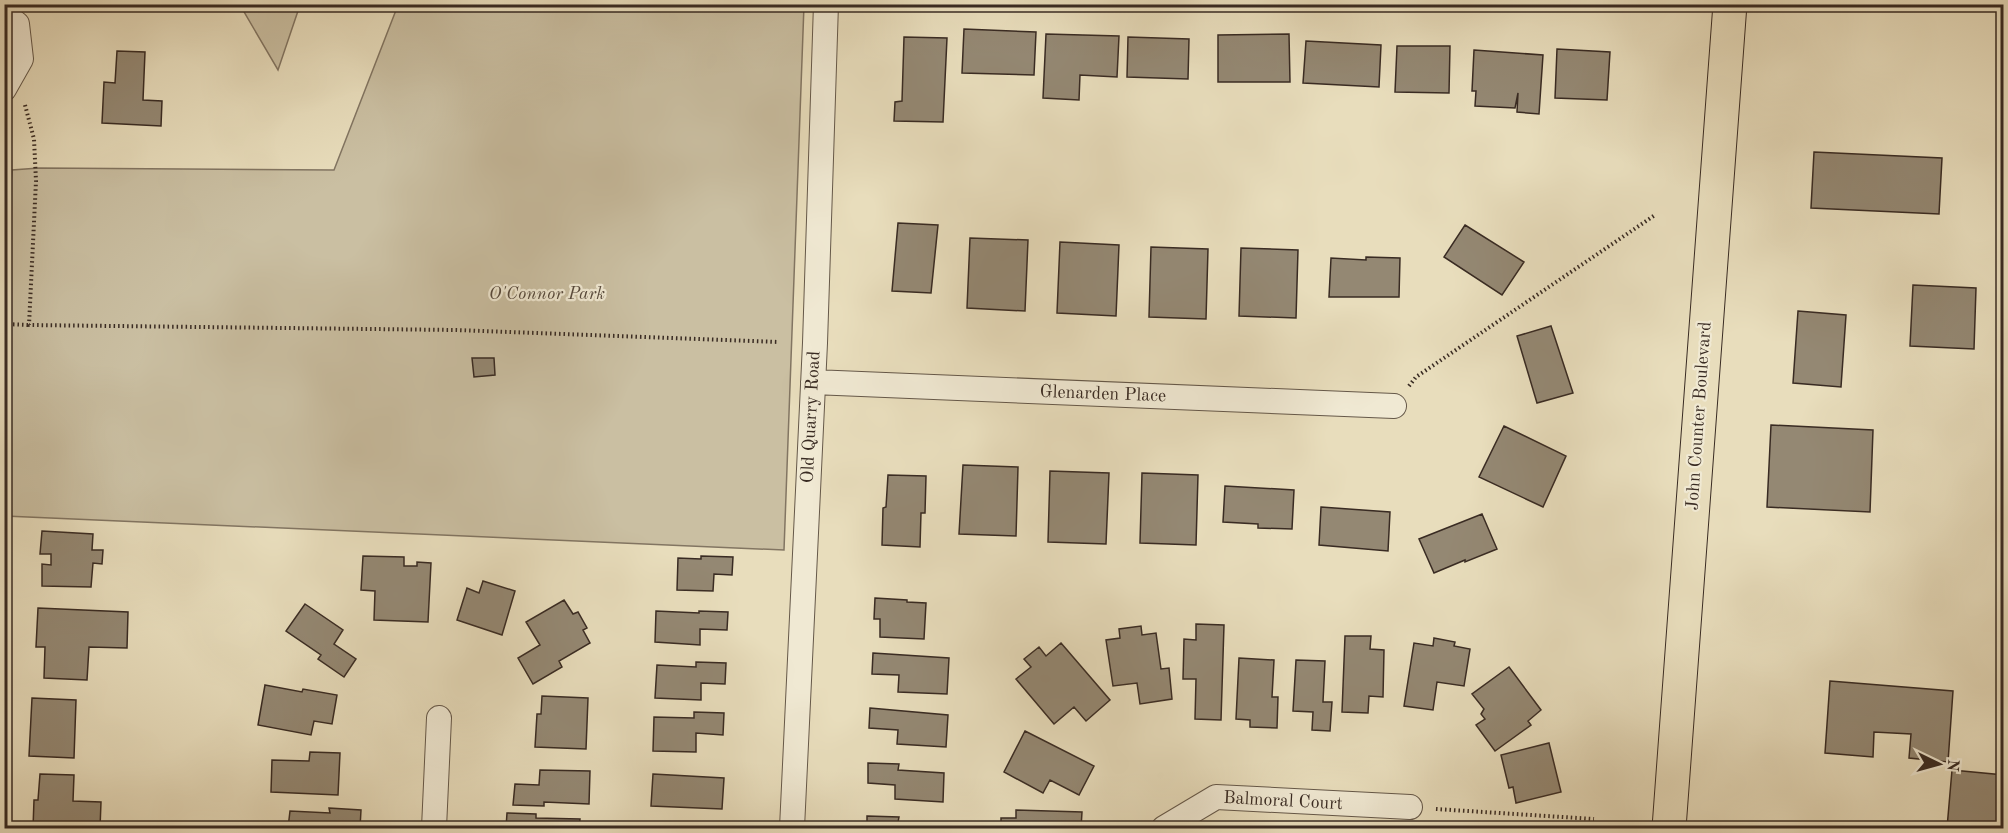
<svg xmlns="http://www.w3.org/2000/svg" width="2008" height="833" viewBox="0 0 2008 833" font-family="'Old Standard TT',serif">
<style>
.green{fill:#cabfa2;stroke:#827562;stroke-width:1.5}
.building{fill:#948873;stroke:#392b23;stroke-width:1.5}
.lines{fill:none;stroke-linecap:round;stroke-linejoin:round}
.minor-casing{stroke:#655849;stroke-width:26}
.primary-casing{stroke:#392b23;stroke-width:35}
.path{stroke:#392b23;stroke-width:4;stroke-dasharray:1.5 3;stroke-linecap:butt}
.minor{stroke:#f0e9d3;stroke-width:24}
.primary{stroke:#e8ddbc;stroke-width:33}
.labels{text-anchor:middle;dominant-baseline:central;stroke-width:4.5;stroke-linejoin:round;paint-order:stroke}
.park-label{font-size:18px;font-style:italic;fill:#56493c;stroke:#f0e9d3}
.street-label{font-size:18px;fill:#392b23;stroke:#f0e9d3}
</style>
<rect width="100%" height="100%" fill="#e8ddbc"/>
<filter id="stains"><feTurbulence type="fractalNoise" baseFrequency=".00333" numOctaves="4"/><feColorMatrix values="0 0 0 0 .2 0 0 0 0 .09 0 0 0 0 .02 0 0 0 .5 -.17"/></filter>
<radialGradient id="worn" r=".72"><stop offset=".6" stop-color="#630" stop-opacity="0"/><stop offset="1" stop-color="#630" stop-opacity=".3"/></radialGradient>
<path class="green" d="M240 5H300L278 70Z
M398 5H804L784 550 5 516 4 276 12 170 39 168 334 170Z"/>
<path class="building" d="M964 29 1036 32 1034 75 962 73Z
M1046 34 1119 36 1117 77 1080 75 1079 100 1043 98Z
M1289 34 1290 82H1218V35Z
M904 37 947 38 943 122 894 121 895 102 902 101Z
M1128 37 1189 39 1188 79 1127 77Z
M1306 41 1381 45 1379 87 1303 83Z
M1397 46H1450L1449 93 1395 92Z
M1557 49 1610 52 1607 100 1555 98Z
M1474 50 1543 55 1539 114 1517 112 1518 93 1515 108 1475 106 1476 91H1472Z
M117 51 145 52 143 100 162 101 161 126 102 123 104 82 115 83Z
M1814 152 1942 158 1939 214 1811 208Z
M898 223 938 225 931 293 892 291Z
M1465 225 1524 262 1502 295 1444 257Z
M4 233H9V279H4Z
M970 238 1028 240 1025 311 967 308Z
M1060 242 1119 245 1116 316 1057 313Z
M1151 247 1208 249 1206 319 1149 317Z
M1241 248 1298 250 1296 318 1239 316Z
M1366 257 1400 258 1399 297H1329L1331 258 1366 260Z
M1913 285 1976 288 1974 349 1910 346Z
M1798 311 1846 315 1841 387 1793 383Z
M1551 326 1573 393 1537 403 1517 336Z
M472 358H494L495 375 474 377Z
M1771 425 1873 430 1870 512 1767 507Z
M1504 426 1566 456 1543 507 1479 477Z
M963 465 1018 467 1016 536 959 534Z
M1050 471 1109 473 1106 544 1048 542Z
M1142 473 1198 475 1196 545 1140 543Z
M888 475 926 476 925 513H921L920 547 882 545 883 508 886 507Z
M1225 486 1294 490 1292 529 1258 528V524L1223 522Z
M1321 507 1390 512 1388 551 1319 545Z
M1482 514 1497 549 1465 562V560L1434 573 1419 539Z
M42 531 93 534 92 550H103L102 564 93 563 91 587 42 586V564L51 565V554H40Z
M363 556 404 557V566H417V562L431 563 428 622 374 620 375 591 361 590Z
M701 556 733 557 732 575 714 574 713 591 677 590 678 558 701 559Z
M483 581 515 591 502 635 457 620 467 588 479 593Z
M875 598 907 600V602L926 603 924 639 880 637V619H874Z
M564 600 573 614 578 612 587 628 583 630 590 643 559 661 562 667 533 684 518 658 540 645 526 622Z
M305 604 343 630 334 644 356 659 344 677 318 659 321 655 286 631Z
M38 608 128 612 127 648 89 647 87 680 44 678 45 647H36Z
M656 611 699 613V611L728 612 727 630 700 629V645L655 642Z
M1196 624 1224 625 1221 720 1195 719 1196 679H1183L1184 639 1196 640Z
M1141 626 1142 635 1156 633 1161 669 1169 668 1172 699 1140 704 1137 683 1113 686 1106 640 1120 638 1119 629Z
M1345 636H1371L1370 649 1384 650 1383 697 1369 696 1368 713 1342 712Z
M1434 638 1455 642 1454 646 1470 649 1464 686 1437 682 1433 710 1404 706 1414 643 1433 646Z
M1061 643 1110 700 1086 721 1074 707 1054 724 1016 679 1031 667 1024 659 1039 647 1046 656Z
M873 653 949 658 947 694 898 692 899 675 872 674Z
M1239 658 1274 660 1272 697H1278L1277 728 1250 727V720L1236 719Z
M1296 660 1325 661 1323 702H1332L1330 731 1312 730 1313 712 1293 711Z
M696 662 726 663 725 684 701 683V700L655 698 657 665 696 667Z
M1509 667 1541 710 1528 721 1531 725 1495 751 1476 725 1485 719 1481 714 1484 709 1472 694Z
M1830 681 1953 691 1948 762 1909 758 1911 734 1874 732 1873 757 1825 753Z
M265 685 302 692 303 689 337 695 332 724 314 721 311 735 258 725Z
M542 696 588 698 586 749 535 747 537 714H541Z
M32 698 76 700 74 758 29 756Z
M870 708 948 715 946 747 897 744 898 730 869 728Z
M694 712 724 713 723 735 696 733V752L653 751 654 717 694 718Z
M1025 731 1094 766 1079 795 1050 780 1043 793 1004 772Z
M1549 743 1561 792 1516 803 1513 787 1509 788 1501 755Z
M310 752 340 753 338 795 271 792 272 760 309 761Z
M868 763 899 764 898 770 944 773 943 802 895 799V785L868 783Z
M540 770 590 771 589 804 544 802V806L513 805 515 784 539 785Z
M1952 770 2004 775 2003 828H1947Z
M40 774 74 775 73 801 101 802 100 828H33L34 800H38Z
M653 774 724 778 722 809 651 806Z
M329 808 361 810 360 828H288L290 811 330 813Z
M1016 810 1082 812 1081 828H1001V818H1016Z
M507 813 536 814V818L580 819 579 828H506Z
M867 816 899 817 898 822 942 824V828H867Z
M649 822 702 824 701 828H649Z"/>
<g class="lines">
<g class="minor-casing">
<path id="minor" d="M4 14 17 24 21 59 4 89
M813 382 1394 406
M434 828 439 718
M792 828 815 343 826 4
M1164 828 1216 797 1410 807"/>
</g>
<g class="primary-casing">
<path id="primary" d="M1669 828 1730 4"/>
</g>
<path class="path" d="M25 105 34 139 36 181 29 325 456 330 779 342
M4 324 29 325
M1409 386 1416 377 1655 215
M1436 809 1594 819"/>
<use href="#minor" class="minor"/>
<use href="#primary" class="primary"/>
</g>
<g class="labels">
<g class="park-label">
<text x="547" y="294">O'Connor Park</text>
</g>
<g class="street-label">
<text transform="translate(1103 394) rotate(2)">Glenarden Place</text>
<text transform="translate(1699 416) rotate(-86)">John Counter Boulevard</text>
<text transform="translate(811 417) rotate(-87)">Old Quarry Road</text>
<text transform="translate(1283 801) rotate(3)">Balmoral Court</text>
</g>
</g>
<rect width="2008" height="833" fill="none" stroke="#e8ddbc" stroke-width="24"/>
<rect x="6" y="6" width="1996" height="821" fill="none" stroke="#392b23" stroke-width="3"/>
<rect x="12" y="12" width="1984" height="809" fill="none" stroke="#392b23" stroke-width="1.5"/>
<g transform="translate(1939 764) rotate(95)" stroke="#f0e9d3" stroke-width="4.5" paint-order="stroke">
<path d="M0-4.5L10 22L0 15L-10 22Z" fill="#392b23"/>
<text y="-9" font-size="16" font-weight="bold" text-anchor="middle" fill="#392b23">N</text>
</g>
<rect width="100%" height="100%" filter="url(#stains)"/>
<rect width="100%" height="100%" fill="url(#worn)"/>
</svg>
